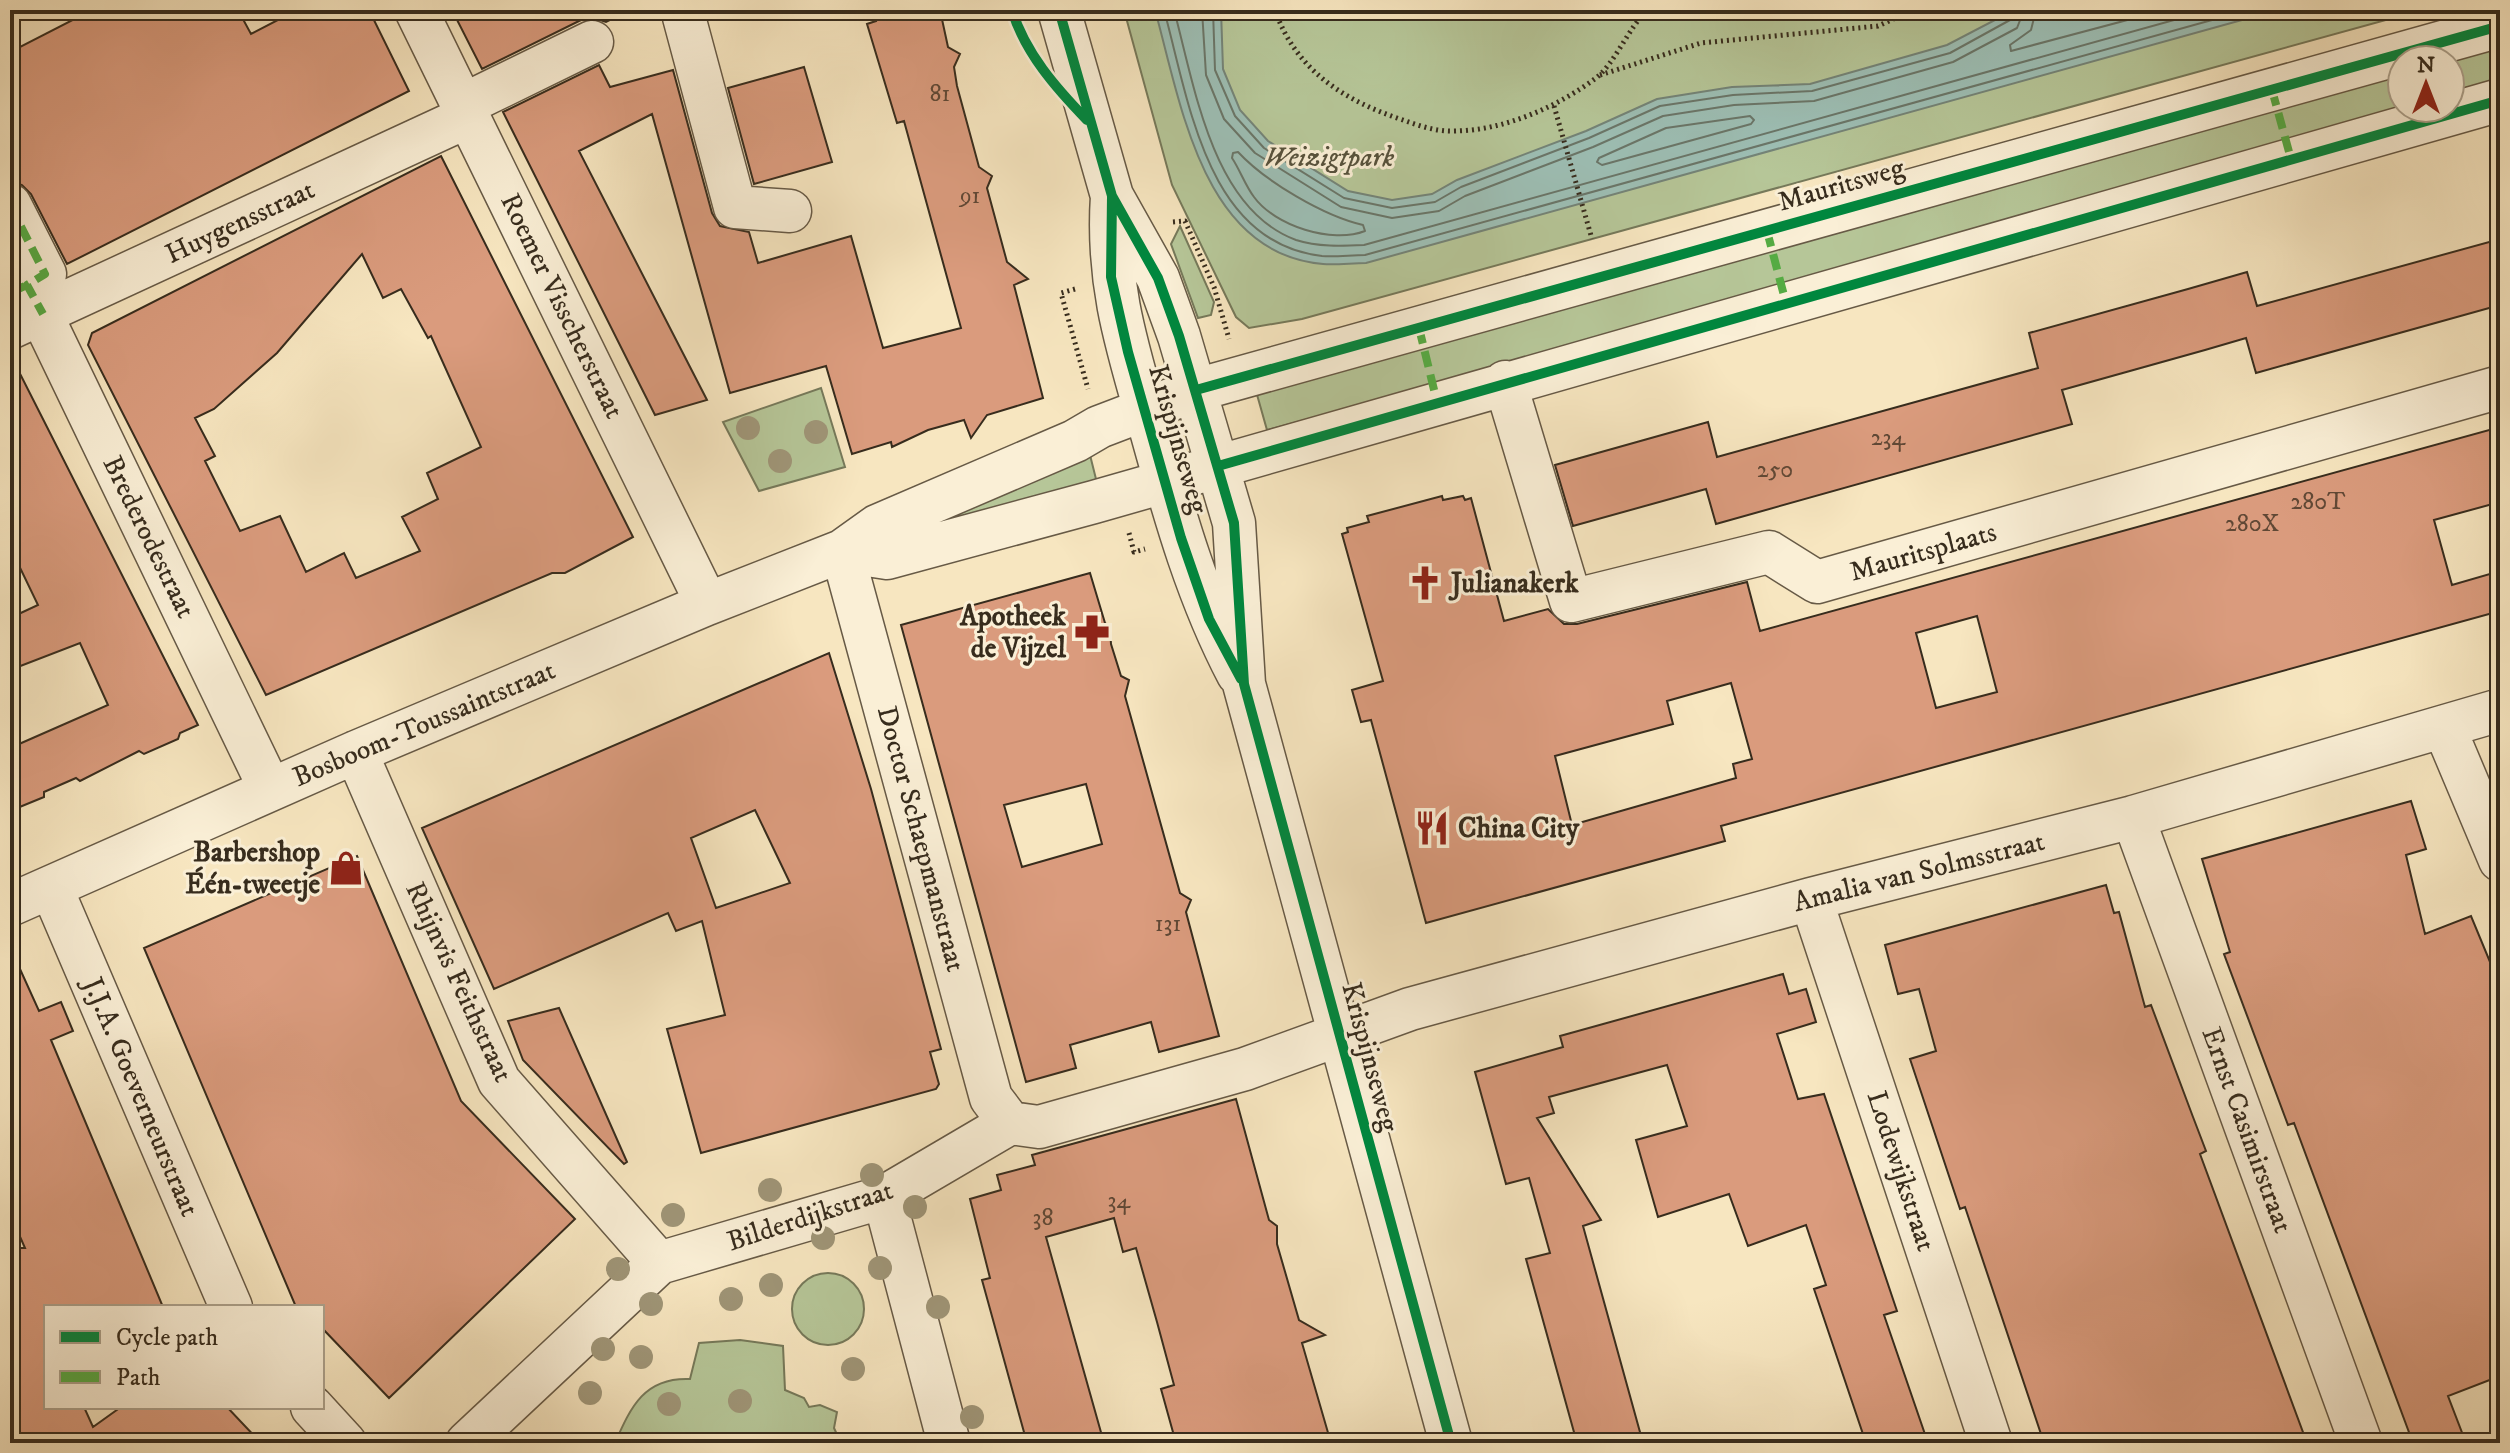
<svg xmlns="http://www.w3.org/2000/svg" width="2510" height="1453" viewBox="0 0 2510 1453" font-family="'IM FELL DW Pica',serif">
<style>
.green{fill:#b6c698;stroke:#76795a;stroke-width:2}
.water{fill:#9dbfb5;stroke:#748478;stroke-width:2}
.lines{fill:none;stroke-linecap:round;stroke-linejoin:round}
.shore{stroke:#6a7669;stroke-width:2}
.building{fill:#da9b7d;stroke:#372c1d;stroke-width:2;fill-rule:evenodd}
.minor-casing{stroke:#675a46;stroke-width:45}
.path{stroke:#372c1d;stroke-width:5;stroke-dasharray:2 4;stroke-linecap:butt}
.minor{stroke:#faefd6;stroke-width:42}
.quiet{stroke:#55ab43;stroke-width:8;stroke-dasharray:16 8;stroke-linecap:butt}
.cycleway-casing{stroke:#faefd6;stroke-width:15}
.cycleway{stroke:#00873e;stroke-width:10}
.tree{fill:#9f9577}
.labels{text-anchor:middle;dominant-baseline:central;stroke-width:6;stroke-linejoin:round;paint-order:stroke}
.number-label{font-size:24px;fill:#604835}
.park-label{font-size:28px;font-style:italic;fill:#57523c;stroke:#faefd6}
.street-label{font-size:28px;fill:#372c1d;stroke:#faefd6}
.poi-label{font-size:28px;font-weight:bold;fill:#372c1d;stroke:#faefd6;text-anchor:start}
</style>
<rect width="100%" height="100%" fill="#f7e6c0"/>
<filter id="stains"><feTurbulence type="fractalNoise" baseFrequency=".0025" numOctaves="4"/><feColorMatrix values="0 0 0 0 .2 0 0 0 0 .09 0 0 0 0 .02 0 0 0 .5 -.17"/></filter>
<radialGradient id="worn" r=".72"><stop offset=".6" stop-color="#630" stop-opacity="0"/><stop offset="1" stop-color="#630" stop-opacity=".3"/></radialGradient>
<path class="green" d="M1124 10H2422L1302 319 1249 328 1236 317 1172 185Z
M2500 35V86L2450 100V60Z
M2402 62V108L1458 379 1267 430 1254 384Z
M1180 226 1214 302 1211 315 1198 318 1171 244Z
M821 388 845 467 759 491 723 422Z
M1089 451 1099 491 882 548Z
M792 1309a36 36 0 1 1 72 0a36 36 0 1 1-72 0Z
M740 1340 783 1346 785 1390 804 1398 809 1407 820 1405 837 1412 834 1428 841 1443H615C631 1406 645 1377 690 1379L699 1343Z"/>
<path class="water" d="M1155 10H1221L1223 69 1240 110 1268 141 1348 191 1392 200 1432 194 1457 180 1586 131 1657 99 1732 87 1810 84 1947 45 2014 10H2278L1366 263C1352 263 1337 265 1323 264 1202 254 1181 103 1155 10Z"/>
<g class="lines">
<path class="shore" d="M1164 10C1189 100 1206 243 1322 256 1336 257 1351 255 1365 255L2248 10
M1174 10C1195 87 1212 209 1296 240 1318 247 1341 246 1364 245L2210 10
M1202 10 1206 75 1224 119 1255 153 1341 207 1392 218 1439 211 1465 196 1593 147 1663 116 1734 105 1814 101 1953 62 2017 28 2024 10
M1213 10 1215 70 1235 116 1264 148 1344 198 1392 208 1435 202 1461 187 1589 138 1660 106 1733 95 1812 91 1950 53 2010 20 2014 10
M2036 10 2031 30 2010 45 2011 51 2165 10
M1750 116 1754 120 1751 124 1602 165 1597 162 1599 158 1666 128Z
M1238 152C1266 182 1324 216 1363 225L1365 231C1332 244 1275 226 1254 197 1245 185 1240 170 1232 158L1233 153Z"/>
</g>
<path class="building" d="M92 10H238L251 34 297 10H369L409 91 67 264 31 194 22 185 10 181V52Z
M452 10H630L606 22 594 18 581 20 482 69Z
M873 10H940L948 47 960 54 954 67 957 86 979 167 992 176 987 188 1007 262 1028 279 1014 285 1043 398 987 415 971 438 964 420 928 430 892 447 891 442 852 454 826 366 730 393 652 114 579 151 707 400 655 415 503 112 599 65 610 87 673 70 712 213 720 226 749 232 758 263 851 236 883 348 961 328 904 121 897 123 867 24 876 21Z
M804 67 832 162 754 184 728 88Z
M441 156 633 537 565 573H552L266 695 88 345 92 333ZM362 254 383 298 401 289 428 338 431 336 481 447 427 473 438 499 402 517 420 551 356 578 344 553 306 572 280 516 240 531 205 461 215 456 195 418 214 409 277 353Z
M2500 239V305L2256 373 2246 338 2205 350 2062 390 2072 424 1716 524 1706 489 1573 526 1555 465 1708 422 1717 457 2038 368 2029 333 2188 289 2247 272 2257 306Z
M10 354 198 725 180 733 178 739 144 754 139 751 80 781 76 778 44 792V797L10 811V748L108 705 80 643 10 670V618L38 605 10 547Z
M2500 427V502L2434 520 2452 585 2500 571V611L1721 826 1725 841 1426 923 1371 720 1361 722 1352 690 1383 681 1342 534 1348 532 1347 528 1369 522 1367 516 1442 496 1443 500 1463 496 1465 500 1471 498 1504 621 1548 609 1564 624H1577L1747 582 1760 631ZM1977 616 1997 692 1936 708 1916 633ZM1731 683 1752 759 1733 764 1736 778 1572 825 1555 756 1673 724 1667 701Z
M1090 573 1105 623 1110 627 1111 644 1121 676 1129 680 1125 696 1180 893 1191 900 1186 912 1219 1036 1159 1052 1151 1022 1070 1045 1076 1068 1026 1082 901 625ZM1086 784 1102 844 1022 867 1004 805Z
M829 653 871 789 941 1049 930 1052 939 1084 936 1089 701 1153 667 1029 725 1015 702 921 676 931 668 913 494 989 422 828ZM755 810 790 883 716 908 691 838Z
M2411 801 2426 849 2406 855 2425 934 2471 916 2500 986V1376L2448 1396 2466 1443H2413L2294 1123 2288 1125 2224 954 2230 952 2202 859Z
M357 856 461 1101 575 1219 389 1398 322 1328V1307H296L144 948Z
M2106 885 2114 913 2119 912 2145 1007 2151 1005 2193 1117 2206 1151 2200 1154 2307 1443H2044L1965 1207 1960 1209 1910 1059 1936 1051 1919 989 1898 994 1885 945Z
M10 947 39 1011 61 1002 73 1031 51 1040 163 1307H46V1407H84L93 1427 121 1407H227L261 1443H10V1248H25L10 1214Z
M1783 974 1789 994 1806 989 1816 1022 1777 1034 1798 1099 1824 1094 1897 1311 1884 1315 1928 1443H1866L1814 1289 1826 1285 1806 1225 1748 1246 1729 1194 1658 1217 1636 1140 1687 1126 1667 1065 1549 1097 1554 1113 1537 1118 1601 1220 1583 1226 1643 1443H1577L1526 1259 1550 1253 1529 1178 1506 1184 1475 1072 1563 1047 1560 1036Z
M559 1008 627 1162 624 1164 523 1060 508 1021Z
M1236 1099 1269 1220 1277 1226V1244L1299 1320 1325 1335 1302 1343 1331 1443H1176L1161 1389 1174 1385 1157 1322 1136 1248 1123 1252 1114 1218 1046 1237 1104 1443H1027L982 1280 990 1278 970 1199 1001 1190 997 1175 1035 1165 1032 1155Z"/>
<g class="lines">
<g class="minor-casing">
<path id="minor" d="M416 10 707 604
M1059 10 1112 196 1158 278 1179 336 1234 523 1244 684 1451 1443
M684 17 735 207 790 211
M463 105 592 42
M1112 196C1106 286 1128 350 1152 434 1175 517 1198 598 1238 674
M10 205 45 274 27 285 270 789
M10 328 469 116
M1505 382 1571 601 1769 552 1817 582 2500 387
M842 551 887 558 1094 502 2500 100
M842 551 991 1098 1010 1123
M2444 727 2500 860
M356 752 499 1081 659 1263
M2133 817 2361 1443
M51 887 231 1307
M1811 899 1991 1443
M10 905 356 752 707 604 842 551 877 526 1075 441 1099 427 1196 390 2500 26
M884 1197 949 1443
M312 1407 345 1443
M467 1443 659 1263 884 1197 1010 1123 1039 1127 1245 1069 1410 1009 1811 899 2133 817 2500 710"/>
</g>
<path class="path" d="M1275 10C1296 71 1345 101 1403 120 1420 126 1437 132 1456 131 1505 130 1557 107 1596 78 1615 63 1628 29 1647 10
M1600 75 1701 43 1878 26 1913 10
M1554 106 1592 239
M1173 222 1185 221 1214 287 1229 339
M1075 289 1061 293 1088 389
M1129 533 1134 552 1145 549"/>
<use href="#minor" class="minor"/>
<path class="quiet" d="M2272 90 2291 159
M10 205 45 274 27 285 43 314
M1767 231 1786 303
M10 293 27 285
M1419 328 1437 402"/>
<g class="cycleway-casing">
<path id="cycleway" d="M1012 10C1025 53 1056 88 1087 120
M1059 10 1112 196 1158 278 1179 336 1234 523 1244 684 1451 1443
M1112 196 1111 277 1128 352 1181 538 1209 619 1241 679
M1196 390 2500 26
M1218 466 2500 100"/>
</g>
<use href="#cycleway" class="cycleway"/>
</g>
<g class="tree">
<circle cx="748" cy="428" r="12"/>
<circle cx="816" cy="432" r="12"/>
<circle cx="780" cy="461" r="12"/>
<circle cx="872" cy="1175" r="12"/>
<circle cx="770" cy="1190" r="12"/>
<circle cx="915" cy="1207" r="12"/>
<circle cx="673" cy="1215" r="12"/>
<circle cx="823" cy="1238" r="12"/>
<circle cx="880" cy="1268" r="12"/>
<circle cx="618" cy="1269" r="12"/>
<circle cx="771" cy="1285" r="12"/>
<circle cx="731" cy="1299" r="12"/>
<circle cx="651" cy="1304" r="12"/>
<circle cx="938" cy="1307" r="12"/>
<circle cx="603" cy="1349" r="12"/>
<circle cx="641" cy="1357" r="12"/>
<circle cx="853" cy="1369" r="12"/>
<circle cx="590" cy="1393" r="12"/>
<circle cx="740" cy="1401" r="12"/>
<circle cx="669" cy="1404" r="12"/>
<circle cx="972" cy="1417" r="12"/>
</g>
<defs>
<g id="church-bare" transform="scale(2.76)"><path d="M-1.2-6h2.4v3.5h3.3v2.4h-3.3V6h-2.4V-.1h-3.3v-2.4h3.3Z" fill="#8f2418" stroke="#faefd6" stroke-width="2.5" paint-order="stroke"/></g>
<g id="pharmacy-bare" transform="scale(2.76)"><path d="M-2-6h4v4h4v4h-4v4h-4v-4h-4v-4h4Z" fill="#8f2418" stroke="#faefd6" stroke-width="2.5" paint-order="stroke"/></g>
<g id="restaurant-bare" transform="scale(2.76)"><path d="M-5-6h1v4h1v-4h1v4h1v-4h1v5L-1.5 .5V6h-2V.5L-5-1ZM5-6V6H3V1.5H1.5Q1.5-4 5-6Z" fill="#8f2418" stroke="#faefd6" stroke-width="2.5" paint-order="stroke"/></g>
<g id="shop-bare" transform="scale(2.76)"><path d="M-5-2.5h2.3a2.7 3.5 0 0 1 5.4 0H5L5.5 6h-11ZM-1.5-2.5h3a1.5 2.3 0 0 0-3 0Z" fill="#8f2418" stroke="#faefd6" stroke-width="2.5" paint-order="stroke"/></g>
</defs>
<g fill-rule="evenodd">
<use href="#church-bare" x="1425" y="583"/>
<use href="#pharmacy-bare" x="1092" y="632"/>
<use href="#restaurant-bare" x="1432" y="828"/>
<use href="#shop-bare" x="346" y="868"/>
</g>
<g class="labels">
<g class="number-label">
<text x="940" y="94">81</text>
<text x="970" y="196">91</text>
<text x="1888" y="438">234</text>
<text x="1775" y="470">250</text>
<text x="2318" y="502">280T</text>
<text x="2252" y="524">280X</text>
<text x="1168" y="924">131</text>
<text x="1119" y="1201">34</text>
<text x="1043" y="1218">38</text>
</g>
<g class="park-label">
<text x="1329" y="157">Weizigtpark</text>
</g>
<g class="street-label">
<text transform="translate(1841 185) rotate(-16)">Mauritsweg</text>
<text transform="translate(240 222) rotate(-25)">Huygensstraat</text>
<text transform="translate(562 306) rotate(64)">Roemer Visscherstraat</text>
<text transform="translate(1178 439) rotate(74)">Krispijnseweg</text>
<text transform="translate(149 537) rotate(64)">Brederodestraat</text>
<text transform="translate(1923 552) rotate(-16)">Mauritsplaats</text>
<text transform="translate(424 724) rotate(-23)">Bosboom-Toussaintstraat</text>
<text transform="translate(921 839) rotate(75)">Doctor Schaepmanstraat</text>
<text transform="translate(1919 872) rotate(-14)">Amalia van Solmsstraat</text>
<text transform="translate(459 982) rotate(65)">Rhijnvis Feithstraat</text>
<text transform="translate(1370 1057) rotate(75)">Krispijnseweg</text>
<text transform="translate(141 1097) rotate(67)">J.J.A. Goeverneurstraat</text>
<text transform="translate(2247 1130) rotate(70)">Ernst Casimirstraat</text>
<text transform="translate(1901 1171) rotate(72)">Lodewijkstraat</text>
<text transform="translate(810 1216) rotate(-18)">Bilderdijkstraat</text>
</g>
<g class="poi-label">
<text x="1451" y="583">Julianakerk</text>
<text x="1066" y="616" text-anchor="end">Apotheek<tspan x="1066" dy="32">de Vijzel</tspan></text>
<text x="1458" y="828">China City</text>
<text x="320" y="852" text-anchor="end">Barbershop<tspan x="320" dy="32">Één-tweetje</tspan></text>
</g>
</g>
<rect width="2510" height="1453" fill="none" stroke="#f7e6c0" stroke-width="40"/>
<rect x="12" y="12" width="2486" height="1429" fill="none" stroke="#372c1d" stroke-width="4"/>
<rect x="20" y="20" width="2470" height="1413" fill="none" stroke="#372c1d" stroke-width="2"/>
<rect x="44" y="1305" width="280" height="104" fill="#faefd6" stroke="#aca18c" stroke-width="2"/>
<rect x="60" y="1331" width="40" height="12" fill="#00873e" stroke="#aca18c" stroke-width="2"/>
<text x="116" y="1345" font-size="24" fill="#372c1d">Cycle path</text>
<rect x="60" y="1371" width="40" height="12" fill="#55ab43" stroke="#aca18c" stroke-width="2"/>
<text x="116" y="1385" font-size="24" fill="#372c1d">Path</text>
<g transform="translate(2426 84)"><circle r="38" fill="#faefd6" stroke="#aca18c" stroke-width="2"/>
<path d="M0-6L14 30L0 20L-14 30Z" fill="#8f2418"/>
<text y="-12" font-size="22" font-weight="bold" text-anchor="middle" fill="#372c1d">N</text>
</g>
<rect width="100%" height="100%" filter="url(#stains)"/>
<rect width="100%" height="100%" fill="url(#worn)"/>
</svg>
